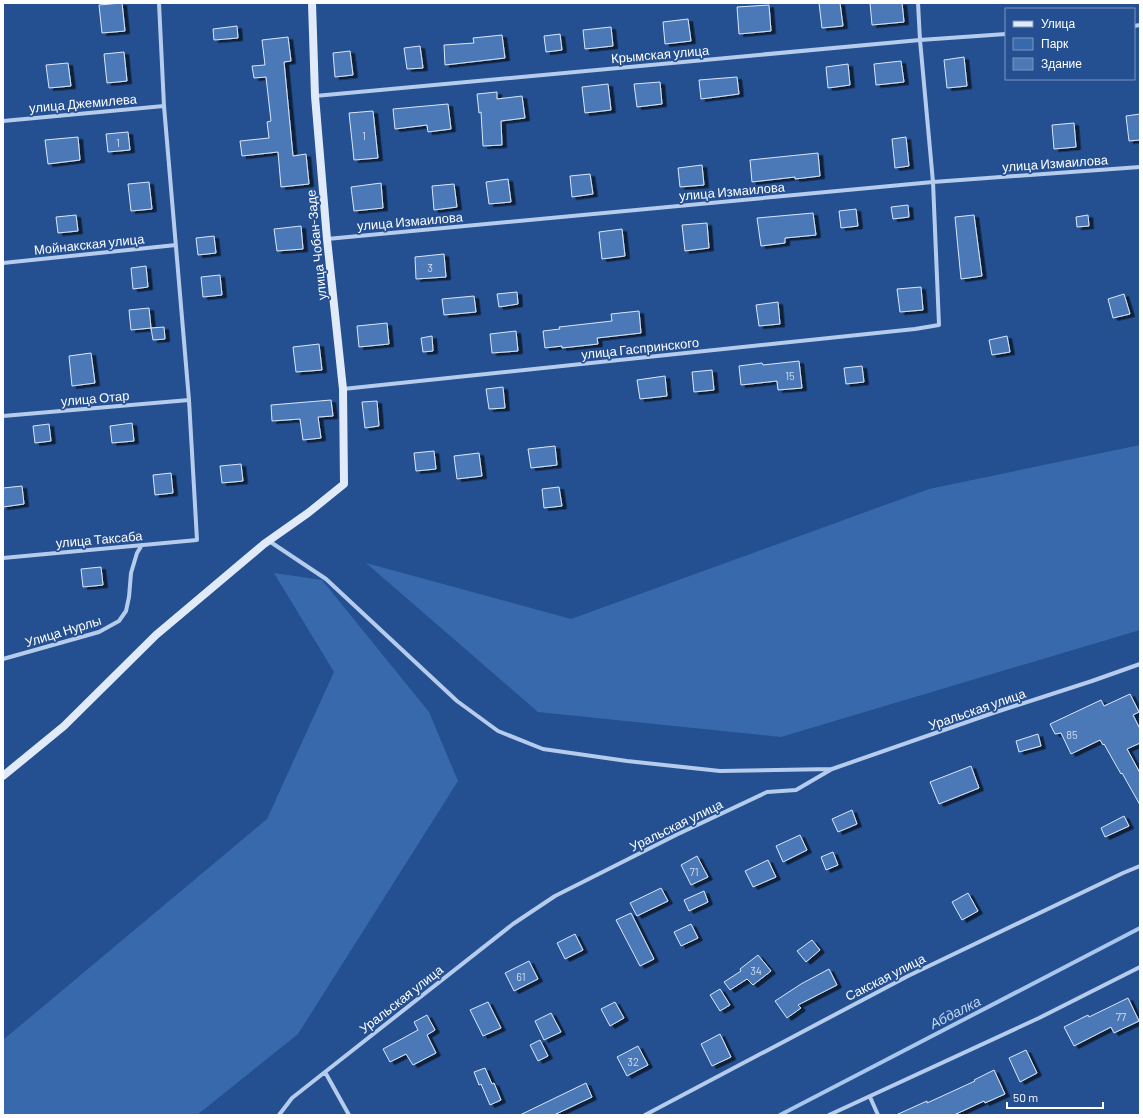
<svg xmlns="http://www.w3.org/2000/svg" width="1143" height="1118" viewBox="0 0 1143 1118" font-family="Barlow,sans-serif">
<style>
.green{fill:#3869ad}
.lines{fill:none;stroke-linecap:round;stroke-linejoin:round}
.stream{stroke:#a9c6ed;stroke-width:4}
.building{fill:#4c78b6;stroke:#dae7f9;filter:url(#shadow)}
.street{stroke:#b5ccec;stroke-width:4}
.secondary{stroke:#e1eaf9;stroke-width:8}
.labels{text-anchor:middle;dominant-baseline:central;stroke-width:3.5;stroke-linejoin:round;paint-order:stroke}
.number-label{font-size:11px;fill:#d2dded}
.street-label{font-size:13px;fill:#fff;stroke:#244f90}
.water-label{font-size:14px;font-style:italic;fill:#c1d6f3;stroke:#244f90}
</style>
<defs>
<filter id="shadow"><feDropShadow dx="4.5" dy="2.5" stdDeviation="0" flood-color="#0009"/></filter>
</defs>
<rect width="100%" height="100%" fill="#244f90"/>
<path class="green" d="M1140 445V630L781 737 538 712 366 563 571 619 929 489Z
M274 573 322 580 429 712 458 781 298 1034 197 1115H3V1040L267 819 334 672Z"/>
<g class="lines">
<path class="stream" d="M780 1115 1140 928"/>
</g>
<path class="building" d="M122 3 125 31 102 33 99 5Z
M819 3H840L843 26 822 28Z
M870 3H902L904 22 872 25Z
M769 5 771 31 739 34 737 7Z
M688 19 691 41 665 44 663 22Z
M237 26 238 38 214 40 213 29Z
M611 27 613 46 585 49 583 30Z
M560 34 562 50 546 52 544 36Z
M502 35 505 58 445 65 444 45 474 43 473 38Z
M288 37 291 61 284 62 293 156 306 154 309 184 281 187 278 152 242 156 240 141 269 138 267 122 271 121 266 77 254 78 252 66 265 65 262 40Z
M420 46 423 68 407 69 404 48Z
M350 51 353 75 335 77 333 53Z
M124 52 127 81 107 83 104 54Z
M964 57 967 86 947 88 944 60Z
M901 61 904 82 876 85 874 64Z
M68 63 71 86 49 88 46 65Z
M848 64 850 85 828 88 826 67Z
M737 77 739 94 701 99 699 80Z
M660 82 662 104 637 107 634 84Z
M608 84 611 110 585 113 582 87Z
M497 92V99L522 96 525 118 501 121 502 145 483 146 481 112 479 113 477 94Z
M448 104 451 129 428 132 427 125 395 129 393 109Z
M373 111 378 158 354 160 349 113Z
M1140 114V140L1129 141 1126 116Z
M1074 123 1076 147 1054 149 1052 125Z
M128 132 130 150 108 152 106 134Z
M78 137 80 160 48 164 45 140Z
M906 137 909 166 895 168 892 139Z
M818 153 820 176 795 179V177L752 182 750 160Z
M702 165 704 185 680 187 678 168Z
M590 174 593 194 572 197 570 176Z
M508 179 511 202 489 204 486 182Z
M149 182 152 209 131 211 128 184Z
M381 183 383 208 354 211 351 187Z
M454 184 457 207 434 210 432 186Z
M908 205 909 217 893 219 891 207Z
M856 209 858 226 841 228 839 211Z
M813 213 816 235 785 238V243L761 246 757 218Z
M76 215 78 231 58 233 56 217Z
M974 215 982 276 961 279 955 217Z
M1088 215 1089 226 1077 227 1076 217Z
M707 223 709 248 685 251 682 225Z
M301 226 303 249 277 251 274 229Z
M622 229 625 256 602 259 599 232Z
M214 236 216 253 198 255 196 238Z
M444 254 446 277 416 279 415 257Z
M146 266 148 287 133 289 131 268Z
M220 275 222 295 203 297 201 277Z
M921 287 923 310 900 312 897 289Z
M517 292 518 304 499 307 497 294Z
M1124 294 1130 314 1113 318 1108 299Z
M474 296 476 312 444 315 442 299Z
M778 302 780 324 759 326 756 305Z
M149 308 151 328 131 330 129 310Z
M639 311 641 333 597 338 598 344 562 348V346L545 348 543 331 560 329 559 327 612 321 611 314Z
M387 323 389 344 359 347 357 326Z
M164 327 165 339 153 340 151 328Z
M516 331 518 351 492 353 490 334Z
M432 336 433 351 423 352 421 338Z
M1007 336 1010 352 992 355 989 340Z
M319 344 322 370 296 372 293 347Z
M91 353 95 383 72 386 69 356Z
M799 361 802 388 778 390 777 381 741 385 739 366 762 363 763 365Z
M862 366 864 382 846 384 844 368Z
M712 370 714 390 694 392 692 372Z
M665 376 667 396 640 399 637 380Z
M503 387 505 408 489 409 486 389Z
M331 400 333 416 318 417 321 438 303 440 300 419 272 421 271 405Z
M377 401 379 426 365 428 362 402Z
M132 423 134 441 112 443 110 426Z
M49 424 51 441 35 443 33 426Z
M555 446 557 465 531 468 528 449Z
M434 451 436 469 416 471 414 453Z
M479 453 482 476 457 479 454 456Z
M241 464 243 481 222 483 220 466Z
M171 473 173 493 155 495 153 475Z
M22 486 24 504 3 507V488Z
M559 487 562 506 544 508 542 489Z
M101 567 103 585 83 587 81 569Z
M1130 694 1139 712 1133 715 1140 729V743L1127 749 1140 773V805L1122 773 1121 774 1104 744 1103 745 1100 740 1071 754 1061 733 1055 734 1050 724 1101 700 1104 706Z
M1038 734 1041 746 1019 752 1016 741Z
M971 766 979 788 939 804 930 782Z
M852 810 857 824 838 832 832 819Z
M1124 816 1129 826 1105 837 1101 828Z
M800 835 807 850 783 862 776 846Z
M833 852 838 865 826 870 821 857Z
M697 856 708 877 691 885 681 865Z
M768 860 776 877 753 887 745 871Z
M661 888 668 901 637 916 630 903Z
M704 891 708 902 689 911 684 900Z
M968 893 978 911 962 920 952 902Z
M631 913 654 959 640 966 616 920Z
M691 924 698 938 681 946 674 932Z
M575 934 583 950 565 959 557 943Z
M812 940 820 950 806 962 797 951Z
M758 955 771 971 753 985 747 979 730 990 724 982 741 971 740 969Z
M529 961 538 979 514 991 505 973Z
M829 969 837 985 798 1005 801 1008 787 1018 775 1001 801 984Z
M720 989 730 1005 720 1011 710 995Z
M1128 998 1139 1021 1114 1033 1111 1027 1074 1046 1064 1027 1088 1015 1089 1017Z
M488 1002 501 1028 483 1036 470 1010Z
M615 1002 624 1018 610 1026 601 1009Z
M551 1013 561 1032 544 1040 535 1021Z
M427 1015 435 1030 427 1035 436 1053 413 1065 406 1054 390 1062 383 1049 418 1030 414 1022Z
M720 1034 731 1057 712 1066 701 1044Z
M540 1040 548 1056 538 1061 530 1045Z
M638 1046 648 1065 627 1076 617 1057Z
M1026 1050 1037 1073 1020 1082 1009 1058Z
M485 1068 492 1084 494 1083 501 1100 490 1105 481 1084 479 1085 474 1072Z
M994 1070 1005 1094 985 1103 984 1101 954 1115H896L927 1101V1103L975 1081 974 1080Z
M586 1083 592 1097 554 1115H520Z"/>
<g class="lines">
<path class="street" d="M1134 26 1140 25
M315 96 920 40 1006 34
M3 121 164 106
M327 239 933 182 1140 167
M3 263 176 245
M343 389 915 329 939 325 933 182 920 40 918 3
M3 416 189 400
M269 541 326 579 457 701 498 731 543 749 627 761 720 771 832 769
M3 558 197 540 189 400 164 106 159 3
M3 659 99 632 119 621 126 611 129 597 131 573 137 553 142 545
M325 1072 349 1115
M870 1097 878 1115
M279 1115 292 1098 513 924 555 896 676 835 767 792 796 790 832 769 990 714 1092 681 1140 664
M645 1115 908 976 1123 873 1140 866
M829 1115 1039 1018 1140 967"/>
<path class="secondary" d="M3 776 64 726 156 635 264 544 308 513 344 484 343 389 327 239 315 96 312 3"/>
</g>
<g class="labels">
<g class="number-label">
<text x="364" y="135">1</text>
<text x="118" y="142">1</text>
<text x="430" y="267">3</text>
<text x="790" y="375">15</text>
<text x="1072" y="734">85</text>
<text x="694" y="871">71</text>
<text x="756" y="970">34</text>
<text x="521" y="976">61</text>
<text x="1121" y="1016">77</text>
<text x="633" y="1061">32</text>
</g>
<g class="street-label">
<text transform="translate(660 54) rotate(-5)">Крымская улица</text>
<text transform="translate(83 103) rotate(-5)">улица Джемилева</text>
<text transform="translate(1055 163) rotate(-4)">улица Измаилова</text>
<text transform="translate(732 191) rotate(-5)">улица Измаилова</text>
<text transform="translate(410 221) rotate(-5)">улица Измаилова</text>
<text transform="translate(89 244) rotate(-6)">Мойнакская улица</text>
<text transform="translate(316 245) rotate(-96)">улица Чобан-Заде</text>
<text transform="translate(640 348) rotate(-6)">улица Гаспринского</text>
<text transform="translate(95 398) rotate(-5)">улица Отар</text>
<text transform="translate(99 539) rotate(-5)">улица Таксаба</text>
<text transform="translate(63 631) rotate(-17)">Улица Нурлы</text>
<text transform="translate(977 709) rotate(-19)">Уральская улица</text>
<text transform="translate(676 825) rotate(-26)">Уральская улица</text>
<text transform="translate(885 977) rotate(-27)">Сакская улица</text>
<text transform="translate(401 999) rotate(-38)">Уральская улица</text>
</g>
<g class="water-label">
<text transform="translate(955 1012) rotate(-27)">Абдалка</text>
</g>
</g>
<rect width="1143" height="1118" fill="none" stroke="#ffffff" stroke-width="8"/>
<rect x="1005" y="8" width="130" height="72" fill="#244f90" stroke="#7c95bc"/>
<rect x="1013" y="21" width="20" height="6" fill="#e1eaf9" stroke="#7c95bc"/>
<text x="1041" y="28" font-size="12" fill="#ffffff">Улица</text>
<rect x="1013" y="38" width="20" height="12" fill="#3869ad" stroke="#7c95bc"/>
<text x="1041" y="48" font-size="12" fill="#ffffff">Парк</text>
<rect x="1013" y="58" width="20" height="12" fill="#4c78b6" stroke="#7c95bc"/>
<text x="1041" y="68" font-size="12" fill="#ffffff">Здание</text>
<path d="M1007 1102v6h96v-6" fill="none" stroke="#ffffff" stroke-width="2"/>
<text x="1013" y="1102" font-size="12" fill="#ffffff" stroke="#244f90" stroke-width="3" paint-order="stroke">50 m</text>
</svg>
